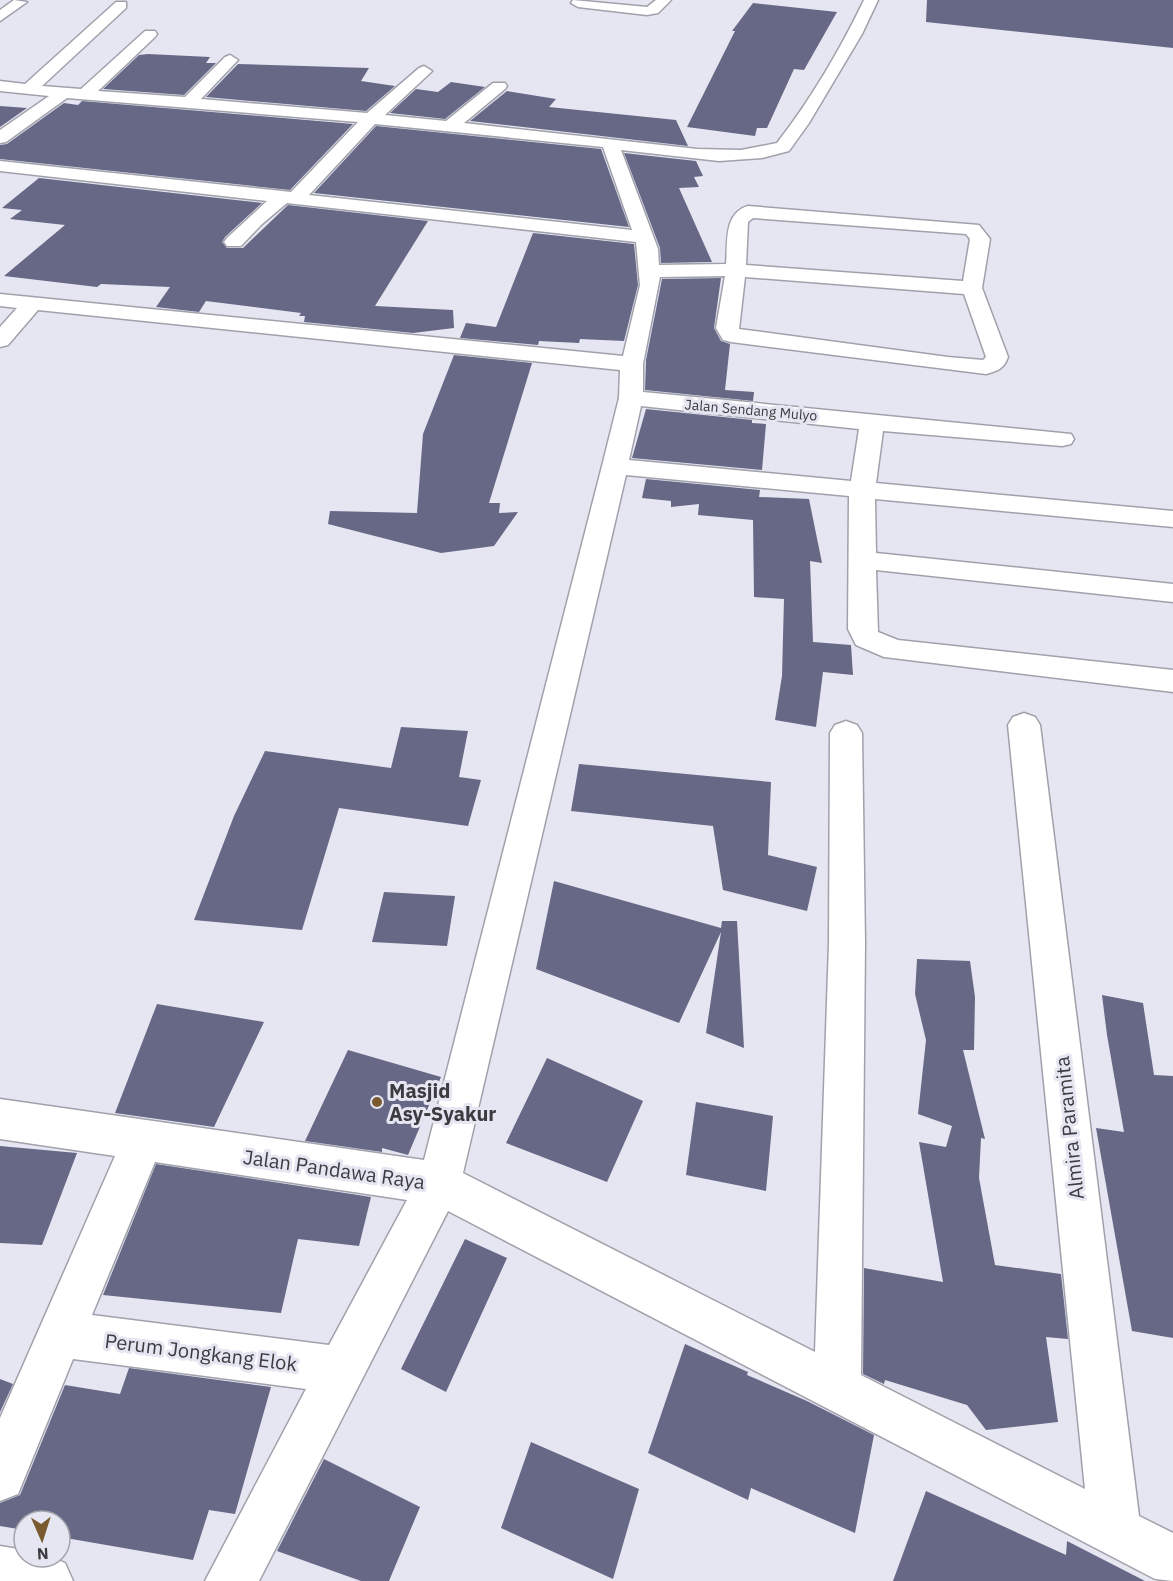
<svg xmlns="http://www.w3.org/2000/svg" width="1173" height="1581" viewBox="0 0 1173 1581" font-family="'IBM Plex Sans',sans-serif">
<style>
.building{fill:#666886}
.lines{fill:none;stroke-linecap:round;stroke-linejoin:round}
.street-casing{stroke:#a0a1ab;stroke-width:3}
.street{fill:#fff;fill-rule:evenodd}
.poi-dot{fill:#7a5b30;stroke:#e5e6f1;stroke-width:2}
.labels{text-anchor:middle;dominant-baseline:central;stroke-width:6;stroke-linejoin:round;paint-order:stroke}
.far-street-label{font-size:14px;fill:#3c3c40;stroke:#e5e6f1}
.near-poi-label{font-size:20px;font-weight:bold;fill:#3c3c40;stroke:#e5e6f1;text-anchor:start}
.near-street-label{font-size:20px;fill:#3c3c40;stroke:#e5e6f1}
</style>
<rect width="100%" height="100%" fill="#e5e6f1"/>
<path class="building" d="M927 0H1173V48L926 22Z
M753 3 837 12 804 70 794 69 767 128H757L755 136 687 127 735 31H732Z
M148 54 210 57 206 63H216L184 95 103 89 139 55Z
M238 64 369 68 361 81 395 86 366 111 206 97Z
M451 82 485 87 445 119 390 113 416 89 438 92Z
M507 91 556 99 549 107 676 120 688 146 470 121Z
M82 101 353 124 290 190 0 159V145L7 144 64 103 78 105Z
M0 106 27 108 0 127Z
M376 126 601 149 629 227 314 193Z
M624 153 696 161 703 176 694 177 699 187 679 188 712 262 661 263 660 248Z
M39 178 262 203 225 237 222 242 227 248H243L288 205 428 221 375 306 453 310 454 328 413 333 304 322 305 316H299L301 313 206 301 199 312 156 307 170 287 101 284 97 287 4 276 65 225 10 219 22 210 2 208Z
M533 233 634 244 638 285 624 341 580 339 579 343 539 341 538 345 460 338 466 323 496 327Z
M721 278 714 328 721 341 730 344 725 390 754 392 753 401 645 390 646 360 662 279Z
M454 355 532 363 489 503H500L499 513 518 512 494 546 441 553 328 524 330 511 417 513 423 434Z
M646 409 752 420V423L766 424 762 470 632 458Z
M646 479 760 490 759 497 809 499 822 563 810 561 813 642 851 645 853 675 823 672 816 727 775 720 782 676 784 599 754 597 753 520 698 515 699 504 671 507V501L642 498Z
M401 727 468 731 459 777 481 780 468 826 339 808 302 930 194 920 234 816 265 751 391 768Z
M579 764 771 782 768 855 817 867 807 911 723 890 713 826 571 811Z
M554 881 721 928 722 921H737L744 1048 706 1033 721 932 679 1023 536 969Z
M384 892 455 896 447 946 372 942Z
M917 959 970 961 975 997 974 1050H963L985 1139 981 1138 979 1178 995 1265 1061 1274 1068 1339 1046 1337 1058 1422 986 1430 967 1405 885 1380 884 1384 863 1374 864 1268 943 1282 919 1142 946 1147 952 1126 918 1114 926 1040 915 994Z
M1102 995 1143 1003 1154 1075 1173 1076V1338L1132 1331 1096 1128 1124 1132 1107 1035Z
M157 1004 264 1022 214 1127 115 1113Z
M348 1050 441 1077 408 1155 382 1148V1152L305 1141Z
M547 1058 643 1101 607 1182 506 1143Z
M696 1102 773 1116 766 1191 686 1175Z
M0 1146 77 1153 42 1245 0 1243Z
M156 1164 371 1197 359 1246 298 1239 281 1313 103 1295Z
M465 1239 507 1258 446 1392 401 1369Z
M685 1344 748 1372 747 1375 807 1401 874 1435 855 1533 751 1488 748 1500 648 1453Z
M129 1368 271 1387 235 1514 209 1510 193 1560 60 1537V1521H24V1530L0 1526V1503L20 1495 65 1385 120 1394Z
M0 1379 13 1384 0 1412Z
M531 1442 639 1489 613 1579 501 1528Z
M324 1459 420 1507 389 1581H361L277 1551Z
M926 1491 1066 1555 1067 1541 1145 1581H893Z"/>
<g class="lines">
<g class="street-casing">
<path id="street" d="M14 0 27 2 0 21V10Z
M573 0 647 7 656 0H671L658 13 647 15 578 7 571 3Z
M864 0H878L862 34 809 123 789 151 762 158 719 161 621 150 658 249 659 265 726 264C728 244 723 213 748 206L979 225 990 239 982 288 1008 357C1004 369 997 371 986 374L731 342 723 340 716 328 725 276 660 277 643 364V392L1071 434 1074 439 1071 444 1062 446 883 431 876 483 1173 511V527L875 499 876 553 1173 584V602L876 570 878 632 898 640 1173 670V692L884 657 856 645 848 629 849 496 626 475 463 1173 815 1352 829 943 830 733 835 725 846 721 857 725 862 733 865 943 861 1375 1085 1489 1008 725 1013 717 1024 713 1035 717 1040 725 1139 1516 1173 1533V1581L1155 1579 448 1211 259 1581H205L306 1389 73 1359 18 1494 0 1501V1418L115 1156 0 1139V1099L424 1160 602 466 619 398 620 370 38 310 8 345 0 347V327L17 308 0 306V294L623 356 640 285 636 242 287 203 262 224 241 246H227L224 242 227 238 267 201 0 171V161L291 192 358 122 67 98 6 142 0 143V130L49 96 0 91V81L25 84 116 2H126V8L42 86 81 89 145 31H155L157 34 155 37 98 91 185 97 225 57 230 55 238 60 201 99 367 113 419 68 424 66 432 71 429 74 385 115 446 121 493 83H505L507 86 505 89 464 123 697 149 741 150 777 143C811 99 840 50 864 0ZM375 124 603 147 632 230 309 195ZM753 218 966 234 970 239 963 281 746 265 748 222ZM745 277 964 294 986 357 983 360 948 357 739 329ZM641 406 859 429 851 481 629 460ZM155 1162 407 1200 329 1345 92 1315Z
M0 1546 24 1550V1557H52L65 1563 73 1581H0Z"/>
</g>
<use href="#street" class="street"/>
</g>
<circle class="poi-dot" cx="377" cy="1102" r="6"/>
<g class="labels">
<g class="far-street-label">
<text transform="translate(751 410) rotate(5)">Jalan Sendang Mulyo</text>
</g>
<g class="near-poi-label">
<text x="389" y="1090">Masjid<tspan x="389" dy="23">Asy-Syakur</tspan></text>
</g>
<g class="near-street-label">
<text transform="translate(1069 1128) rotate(-96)">Almira Paramita</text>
<text transform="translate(334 1169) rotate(8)">Jalan Pandawa Raya</text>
<text transform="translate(201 1352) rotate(7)">Perum Jongkang Elok</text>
</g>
</g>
<g transform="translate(42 1539) rotate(177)"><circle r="28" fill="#e5e6f1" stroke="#a1a2aa" stroke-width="1.5"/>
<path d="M0-4.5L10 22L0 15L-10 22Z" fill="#7a5b30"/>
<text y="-9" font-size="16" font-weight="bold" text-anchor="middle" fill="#3c3c40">N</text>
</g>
</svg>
